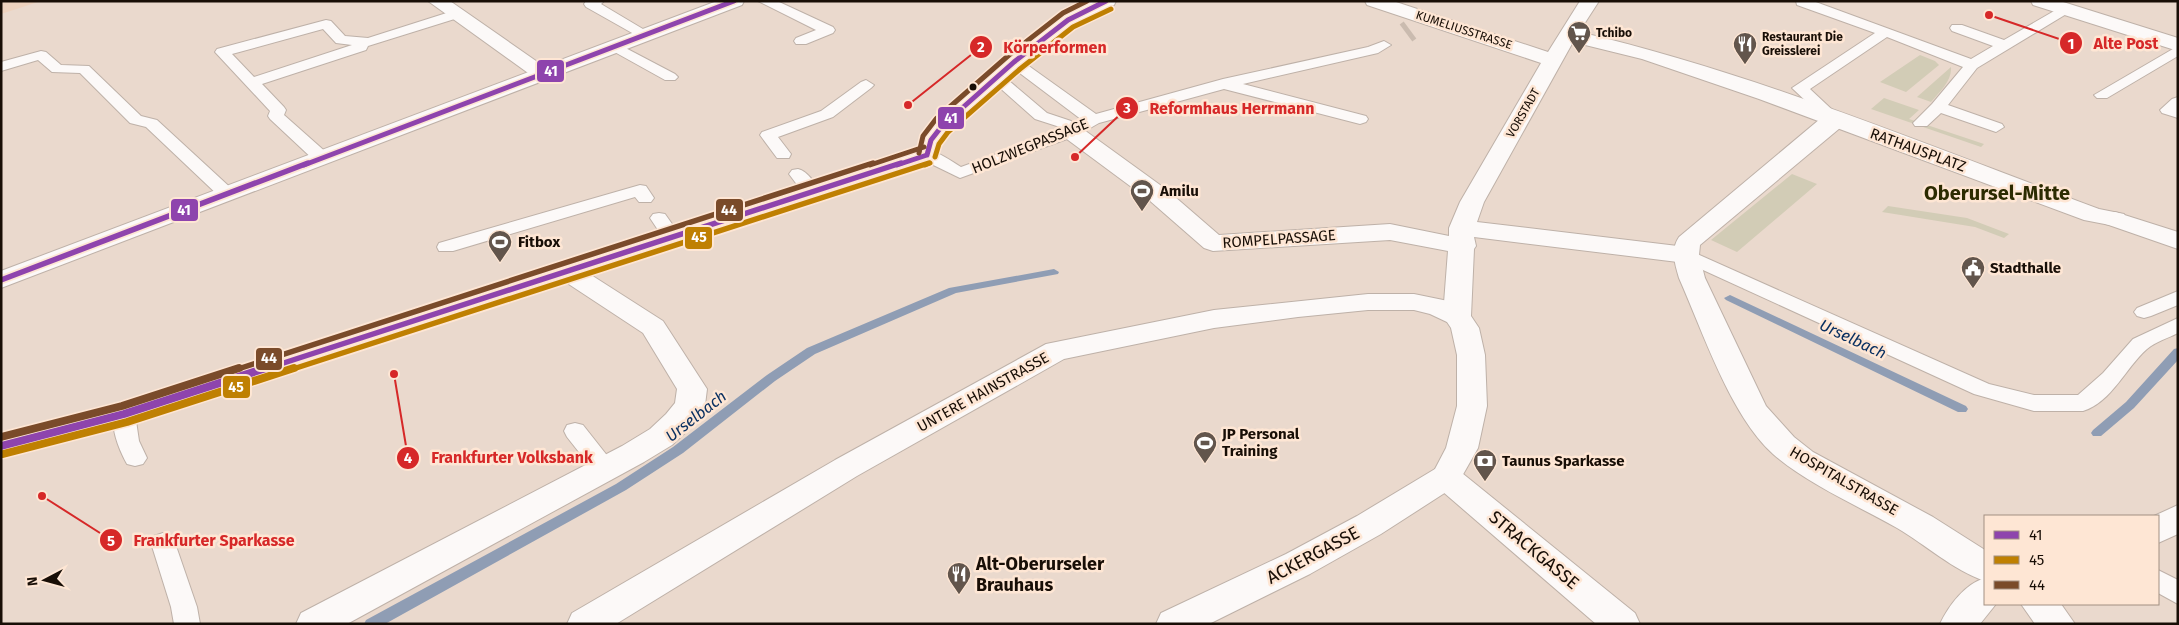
<svg xmlns="http://www.w3.org/2000/svg" width="2179" height="625" viewBox="0 0 2179 625" font-family="'Fira Sans',sans-serif">
<style>
.built{fill:#eed2be}
.green{fill:#d2ccb6}
.lines{fill:none;stroke-linecap:round;stroke-linejoin:round}
.stream{fill:#8f9db4;fill-rule:evenodd}
.pedestrian-tunnel{stroke:#cabbaf;stroke-width:21;stroke-dasharray:21 11;stroke-linecap:butt}
.service-casing{stroke:#beb1a8;stroke-width:2}
.pedestrian-casing{stroke:#beb1a8;stroke-width:2}
.minor-casing{stroke:#beb1a8;stroke-width:2}
.tertiary-casing{stroke:#beb1a8;stroke-width:2}
.secondary-casing{stroke:#beb1a8;stroke-width:2}
.service{fill:#fcf9f8;fill-rule:evenodd}
.pedestrian{fill:#fcf9f8;fill-rule:evenodd}
.minor{fill:#fcf9f8;fill-rule:evenodd}
.tertiary{fill:#fcf9f8;fill-rule:evenodd}
.secondary{fill:#fcf9f8;fill-rule:evenodd}
.bus-1-far2-casing{stroke:#fee6d4;stroke-width:8}
.bus-1-far1-casing{stroke:#fee6d4;stroke-width:9}
.bus-1-casing{stroke:#fee6d4;stroke-width:11}
.bus-2-far2-casing{stroke:#fee6d4;stroke-width:8}
.bus-2-far1-casing{stroke:#fee6d4;stroke-width:9}
.bus-2-casing{stroke:#fee6d4;stroke-width:11}
.bus-3-far2-casing{stroke:#fee6d4;stroke-width:8}
.bus-3-far1-casing{stroke:#fee6d4;stroke-width:9}
.bus-3-casing{stroke:#fee6d4;stroke-width:11}
.bus-1-far2{stroke:#8e44ad;stroke-width:5}
.bus-1-far1{stroke:#8e44ad;stroke-width:5.5}
.bus-1{stroke:#8e44ad;stroke-width:8}
.bus-2-far2{stroke:#bf8002;stroke-width:5}
.bus-2-far1{stroke:#bf8002;stroke-width:5.5}
.bus-2{stroke:#bf8002;stroke-width:8}
.bus-3-far2{stroke:#7a4b2a;stroke-width:5}
.bus-3-far1{stroke:#7a4b2a;stroke-width:5.5}
.bus-3{stroke:#7a4b2a;stroke-width:8}
.bus-dot{fill:#180e06;stroke:#fee6d4;stroke-width:2}
.labels{text-anchor:middle;dominant-baseline:central;stroke-width:5;stroke-linejoin:round;paint-order:stroke}
.far-street-label{font-size:12px;fill:#180e06;stroke:#fee6d4}
.far-poi-label{font-size:12px;font-weight:bold;fill:#180e06;stroke:#fee6d4;text-anchor:start}
.street-label{font-size:15px;fill:#180e06;stroke:#fee6d4}
.poi-label{font-size:15px;font-weight:bold;fill:#180e06;stroke:#fee6d4;text-anchor:start}
.water-label{font-size:16px;font-style:italic;fill:#0a3061;stroke:#fee6d4}
.near-street-label{font-size:18px;fill:#180e06;stroke:#fee6d4}
.near-poi-label{font-size:18px;font-weight:bold;fill:#180e06;stroke:#fee6d4;text-anchor:start}
.district-label{font-size:20px;font-weight:bold;fill:#2c2b01;stroke:#fee6d4}
.leader{fill:none;stroke:#d62828;stroke-width:2}
.callout-dot{fill:#d62828;stroke:#fee6d4;stroke-width:2}
.mark-label{font-size:15px;text-anchor:middle;font-weight:bold;fill:#fff}
.callout-label{font-size:16px;text-anchor:middle;font-weight:bold;fill:#d62828;stroke:#fee6d4;stroke-width:5;stroke-linejoin:round;paint-order:stroke}
.line-badge{stroke:#fee6d4;stroke-width:2}
.badge-label{font-size:14px;text-anchor:middle;font-weight:bold;fill:#fff}
</style>
<rect width="100%" height="100%" fill="#ead9cd"/>
<path class="built" d="M4 1H41L1 14V2Z"/>
<path class="green" d="M1920 55 1935 61 1939 65 1906 92 1880 82Z
M1951 67C1952 81 1940 91 1931 102L1917 97Z
M1884 98 1919 110 1909 119 1984 144 1981 147 1871 109Z
M1792 174 1817 184 1737 252 1711 240Z
M1888 206 1967 218 2009 234 2004 238 1975 227 1882 212Z"/>
<g class="lines">
<path class="stream" d="M1054 269 1059 272 1058 274 956 293 815 354 775 381 683 453 626 490 385 624H364L366 620 616 484 673 447 767 375 807 348 949 288Z
M1730 295 1966 406 1968 409 1966 412H1958L1726 300 1724 298Z
M2178 348V360L2134 408 2101 436H2093L2091 433 2093 430 2126 402 2174 349Z"/>
<path class="pedestrian-tunnel" d="M1406 33 1410 30"/>
<g class="service-casing">
<path id="service" d="M586 1H604L601 4 653 35 646 39 641 38 586 7 584 4Z
M758 1H777L833 27 835 30 833 33 806 44H796L794 41 796 38 816 30Z
M1796 1H1813L1971 59 1993 46 1952 31 1950 28 1952 25H1962L2004 40 2061 7H2071L2073 10 1977 68 1948 105 2002 124 2004 127 1996 132 1941 113 1927 126H1915L1913 123 1932 104 1963 67 1887 37 1810 89 1842 119 1834 124 1828 122 1792 88 1875 33 1797 5Z
M456 10 461 11 463 14 461 17 368 46 366 50 262 84 284 107 286 110 284 115 328 154 330 158 328 162H316L270 119 268 116 270 111 215 52 217 49 326 20 331 21 345 36 368 38ZM323 29 336 43 352 45 254 77 232 54Z
M1384 41 1391 45 1378 53 1243 84 1366 116 1368 119 1366 122 1360 124 1224 89 1099 123 1078 135 960 178 921 159 919 155 921 151C935 148 949 160 961 167L1066 129 1035 119 991 80 988 77 991 74H1001L1047 113 1071 121 1072 125 1082 120 1009 65 1007 62 1009 59H1019L1096 114 1223 79 1368 47Z
M616 43 675 74 678 77 675 80H665L611 50 609 47 611 44Z
M2178 46V56L2107 98H2097L2094 95Z
M41 51 46 52 61 65 89 66 141 116 157 120 233 190 236 194 233 198H221L146 127 130 123 80 73 52 72 38 60 1 71V62Z
M866 80 874 85 871 88 833 117 778 137 791 154 789 158H777L760 135 762 132 821 111 861 82Z
M2178 97V118L2162 113 2160 110 2172 99Z
M798 169C808 171 816 185 822 194L819 198H807L789 174 792 170Z
M640 185 646 186 654 198 651 202H639L635 197 453 251H439L437 247 439 243Z
M659 213 665 214 682 238 680 242H666L650 218 653 214Z
M1686 249 1989 384 2034 395H2078L2103 373 2133 339 2178 318V333C2168 338 2155 342 2147 349 2126 367 2112 402 2083 411H2034L1974 394 1679 259 1677 255 1679 251Z
M2178 291V305L2151 316 2144 318 2137 316 2134 312 2137 308Z
M124 406 132 409 135 414 139 441 147 458 143 464 135 466 127 464C119 450 108 423 116 409Z
M575 423 583 425 613 463 617 469 613 475 605 477 597 475 567 437 564 431 567 425Z
M163 533 172 536 175 543 197 607 200 624H174L171 607 151 543 154 536Z
M2158 570 2178 580V604L2158 593Z"/>
</g>
<g class="pedestrian-casing">
<path id="pedestrian" d="M1092 1H1116L1114 5 1075 24 1021 66 1014 68 1007 66 1004 62 1007 58 1061 16Z
M1365 1H1393L1548 52 1580 1H1599L1579 32C1755 73 1929 146 2099 209L2124 214 2127 219 2124 224 2115 226 2084 220 1759 99 1642 59 1573 42 1484 202 1477 222 1686 247 1695 250 1699 255 1695 260 1686 263 1474 237 1476 246 1474 249 1471 316 1467 322 1457 325 1447 322 1443 316 1448 251 1390 240 1213 251 1204 248 1149 200 1064 137 1061 132 1064 127 1072 125 1080 127 1167 190 1219 235 1390 224 1449 236V228L1460 202 1541 63 1367 5Z
M1446 465 1457 469 1635 613 1640 624H1596L1435 485 1430 477 1435 469Z
M1985 578V604H1996L1980 624H1940C1949 605 1965 584 1985 578Z"/>
</g>
<g class="minor-casing">
<path id="minor" d="M428 1H450L549 70 552 74 549 78 542 80 535 78Z
M1014 56 1021 58 1024 62 1021 66 950 131 942 141 935 160 588 273 663 321 707 389 705 405 688 430 672 445 644 462 347 624H296L301 613 622 446 650 429 666 414 675 403 677 389 643 333 564 281 135 421 1 457V435L119 405 917 151C926 119 981 80 1007 58Z
M1834 112 1842 114 1845 119 1840 128 1700 245 1699 255 1705 278 1766 406 1794 437 1813 452 1933 517 1985 550V581C1953 570 1926 545 1897 528 1858 506 1806 483 1773 454 1730 415 1703 332 1679 278 1675 264 1670 250 1679 237L1826 114Z
M2115 212 2178 232V249L2106 224 2103 219 2106 214Z
M1368 294H1414L1448 301 1467 310 1479 328 1485 355 1487 406 1478 448 1457 485 1381 534 1310 574 1209 624H1156L1161 613 1286 554 1357 516 1435 469 1446 448 1457 406V355L1451 328 1447 322 1430 314 1414 310H1368L1298 317 1214 328 1064 359 857 476 616 624H567L572 613 835 460 1046 344 1214 310Z
M2178 505V534L2158 543V516H2154Z
M2021 604H2061L2075 624H2035Z"/>
</g>
<g class="tertiary-casing">
<path id="tertiary" d="M717 1H744L742 5 1 288V271Z"/>
</g>
<g class="secondary-casing">
<path id="secondary" d="M2031 1H2060L2178 38V51L2033 5Z"/>
</g>
<use href="#service" class="service"/>
<use href="#pedestrian" class="pedestrian"/>
<use href="#minor" class="minor"/>
<use href="#tertiary" class="tertiary"/>
<use href="#secondary" class="secondary"/>
<g class="bus-1-far2-casing">
<path id="bus-1-far2" d="M927 155 931 140 942 126 1014 62 1068 20 1106 1
M304 165 734 1
M897 165 927 155"/>
</g>
<g class="bus-1-far1-casing">
<path id="bus-1-far1" d="M1 280 308 163
M262 370 901 163"/>
</g>
<g class="bus-1-casing">
<path id="bus-1" d="M1 446 124 414 266 368"/>
</g>
<g class="bus-2-far2-casing">
<path id="bus-2-far2" d="M935 157 939 144 948 132 1020 69 1073 27 1111 9
M925 165 930 163"/>
</g>
<g class="bus-2-far1-casing">
<path id="bus-2-far1" d="M290 370 929 163"/>
</g>
<g class="bus-2-casing">
<path id="bus-2" d="M3 454 127 422 294 368"/>
</g>
<g class="bus-3-far2-casing">
<path id="bus-3-far2" d="M919 153 923 136 936 119 1009 55 1063 13 1087 1
M870 165 924 147"/>
</g>
<g class="bus-3-far1-casing">
<path id="bus-3-far1" d="M235 370 873 163"/>
</g>
<g class="bus-3-casing">
<path id="bus-3" d="M1 437 122 406 239 368"/>
</g>
<use href="#bus-1-far2" class="bus-1-far2"/>
<use href="#bus-1-far1" class="bus-1-far1"/>
<use href="#bus-1" class="bus-1"/>
<use href="#bus-2-far2" class="bus-2-far2"/>
<use href="#bus-2-far1" class="bus-2-far1"/>
<use href="#bus-2" class="bus-2"/>
<use href="#bus-3-far2" class="bus-3-far2"/>
<use href="#bus-3-far1" class="bus-3-far1"/>
<use href="#bus-3" class="bus-3"/>
</g>
<defs>
<g id="supermarket-pin" transform="scale(1.25)"><path d="M0 17L-7.5 6A9.5 9.5 0 1 1 7.5 6Z" fill="#62554c" stroke="#fee6d4"/><path d="M-6-5.5h2.5l.6 2H6L4.5 2H-2.5L-4.4-4H-6ZM-1.5 3.2a1.3 1.3 0 1 0 .1 0ZM3 3.2a1.3 1.3 0 1 0 .1 0Z" fill="#fff"/></g>
<g id="restaurant-pin" transform="scale(1.25)"><path d="M0 17L-7.5 6A9.5 9.5 0 1 1 7.5 6Z" fill="#62554c" stroke="#fee6d4"/><path d="M-5-6h1v4h1v-4h1v4h1v-4h1v5L-1.5 .5V6h-2V.5L-5-1ZM5-6V6H3V1.5H1.5Q1.5-4 5-6Z" fill="#fff"/></g>
<g id="stadium-pin" transform="scale(1.25)"><path d="M0 17L-7.5 6A9.5 9.5 0 1 1 7.5 6Z" fill="#62554c" stroke="#fee6d4"/><path d="M0-5a6.5 5 0 1 0 0 10a6.5 5 0 1 0 0-10ZM-3.5-1.8h7v3.6h-7Z" fill="#fff"/></g>
<g id="civic-pin" transform="scale(1.25)"><path d="M0 17L-7.5 6A9.5 9.5 0 1 1 7.5 6Z" fill="#62554c" stroke="#fee6d4"/><path d="M-.6-6.5H3V-4.5H.6V-3L4-1V1h2V6H-6V1h2V-1L-.6-3ZM-1.2 2.5V6h2.4V2.5Z" fill="#fff"/></g>
<g id="bank-pin" transform="scale(1.25)"><path d="M0 17L-7.5 6A9.5 9.5 0 1 1 7.5 6Z" fill="#62554c" stroke="#fee6d4"/><path d="M-6-4H6V4H-6ZM0-2.3a2.3 2.3 0 1 0 0 4.6a2.3 2.3 0 1 0 0-4.6Z" fill="#fff"/></g>
</defs>
<g fill-rule="evenodd">
<use href="#supermarket-pin" x="1579" y="33"/>
<use href="#restaurant-pin" x="1745" y="44"/>
<use href="#stadium-pin" x="1142" y="191"/>
<use href="#stadium-pin" x="500" y="242"/>
<use href="#civic-pin" x="1973" y="268"/>
<use href="#stadium-pin" x="1205" y="443"/>
<use href="#bank-pin" x="1485" y="461"/>
<use href="#restaurant-pin" x="959" y="574"/>
</g>
<circle class="bus-dot" cx="973" cy="87" r="4.5"/>
<g class="labels">
<g class="far-street-label">
<text transform="translate(1464 30) rotate(18)">KUMELIUSSTRASSE</text>
<text transform="translate(1523 113) rotate(-60)">VORSTADT</text>
</g>
<g class="far-poi-label">
<text x="1596" y="33">Tchibo</text>
<text x="1762" y="37">Restaurant Die<tspan x="1762" dy="14">Greisslerei</tspan></text>
</g>
<g class="street-label">
<text transform="translate(1030 146) rotate(-22)">HOLZWEGPASSAGE</text>
<text transform="translate(1918 150) rotate(20)">RATHAUSPLATZ</text>
<text transform="translate(1279 239) rotate(-4)">ROMPELPASSAGE</text>
<text transform="translate(983 392) rotate(-29)">UNTERE HAINSTRASSE</text>
<text transform="translate(1844 481) rotate(30)">HOSPITALSTRASSE</text>
</g>
<g class="poi-label">
<text x="1160" y="191">Amilu</text>
<text x="518" y="242">Fitbox</text>
<text x="1990" y="268">Stadthalle</text>
<text x="1222" y="434">JP Personal<tspan x="1222" dy="17">Training</tspan></text>
<text x="1502" y="461">Taunus Sparkasse</text>
</g>
<g class="water-label">
<text transform="translate(1853 339) rotate(25)">Urselbach</text>
<text transform="translate(696 416) rotate(-38)">Urselbach</text>
</g>
<g class="near-street-label">
<text transform="translate(1534 550) rotate(40)">STRACKGASSE</text>
<text transform="translate(1313 555) rotate(-28)">ACKERGASSE</text>
</g>
<g class="near-poi-label">
<text x="976" y="564">Alt-Oberurseler<tspan x="976" dy="21">Brauhaus</tspan></text>
</g>
<g class="district-label">
<text x="1997" y="193">Oberursel-Mitte</text>
</g>
</g>
<path class="leader" d="M1989 15L2071 43M908 105L981 47M1075 157L1127 108M394 374L408 458M42 496L111 540"/>
<g class="callout-dot">
<circle cx="1989" cy="15" r="5"/>
<circle cx="908" cy="105" r="5"/>
<circle cx="1075" cy="157" r="5"/>
<circle cx="394" cy="374" r="5"/>
<circle cx="42" cy="496" r="5"/>
<circle cx="2071" cy="43" r="12"/>
<circle cx="981" cy="47" r="12"/>
<circle cx="1127" cy="108" r="12"/>
<circle cx="408" cy="458" r="12"/>
<circle cx="111" cy="540" r="12"/>
</g>
<g class="mark-label">
<text x="2071" y="49">1</text>
<text x="981" y="52">2</text>
<text x="1127" y="113">3</text>
<text x="408" y="463">4</text>
<text x="111" y="546">5</text>
</g>
<g class="callout-label">
<text x="2126" y="49">Alte Post</text>
<text x="1055" y="53">Körperformen</text>
<text x="1232" y="114">Reformhaus Herrmann</text>
<text x="512" y="463">Frankfurter Volksbank</text>
<text x="214" y="546">Frankfurter Sparkasse</text>
</g>
<g class="line-badge">
<rect x="536" y="59" width="29" height="24" rx="5" fill="#8e44ad"/>
<rect x="937" y="106" width="28" height="24" rx="5" fill="#8e44ad"/>
<rect x="715" y="198" width="29" height="24" rx="5" fill="#7a4b2a"/>
<rect x="170" y="198" width="29" height="24" rx="5" fill="#8e44ad"/>
<rect x="684" y="226" width="29" height="24" rx="5" fill="#bf8002"/>
<rect x="255" y="347" width="28" height="24" rx="5" fill="#7a4b2a"/>
<rect x="222" y="375" width="29" height="24" rx="5" fill="#bf8002"/>
</g>
<g class="badge-label">
<text x="551" y="76">41</text>
<text x="951" y="123">41</text>
<text x="729" y="215">44</text>
<text x="184" y="215">41</text>
<text x="699" y="242">45</text>
<text x="269" y="363">44</text>
<text x="236" y="392">45</text>
</g>
<rect width="2179" height="625" fill="none" stroke="#180e06" stroke-width="5"/>
<rect x="1984" y="515" width="175" height="90" fill="#fee6d4" stroke="#a29082"/>
<rect x="1994" y="531" width="25" height="8" fill="#8e44ad" stroke="#a29082"/>
<text x="2029" y="540" font-size="15" fill="#180e06">41</text>
<rect x="1994" y="556" width="25" height="8" fill="#bf8002" stroke="#a29082"/>
<text x="2029" y="565" font-size="15" fill="#180e06">45</text>
<rect x="1994" y="581" width="25" height="8" fill="#7a4b2a" stroke="#a29082"/>
<text x="2029" y="590" font-size="15" fill="#180e06">44</text>
<g transform="translate(45 580) rotate(264)" stroke="#fee6d4" stroke-width="4" paint-order="stroke">
<path d="M0-4L9 19L0 12L-9 19Z" fill="#180e06"/>
<text y="-8" font-size="14" font-weight="bold" text-anchor="middle" fill="#180e06">N</text>
</g>
</svg>
